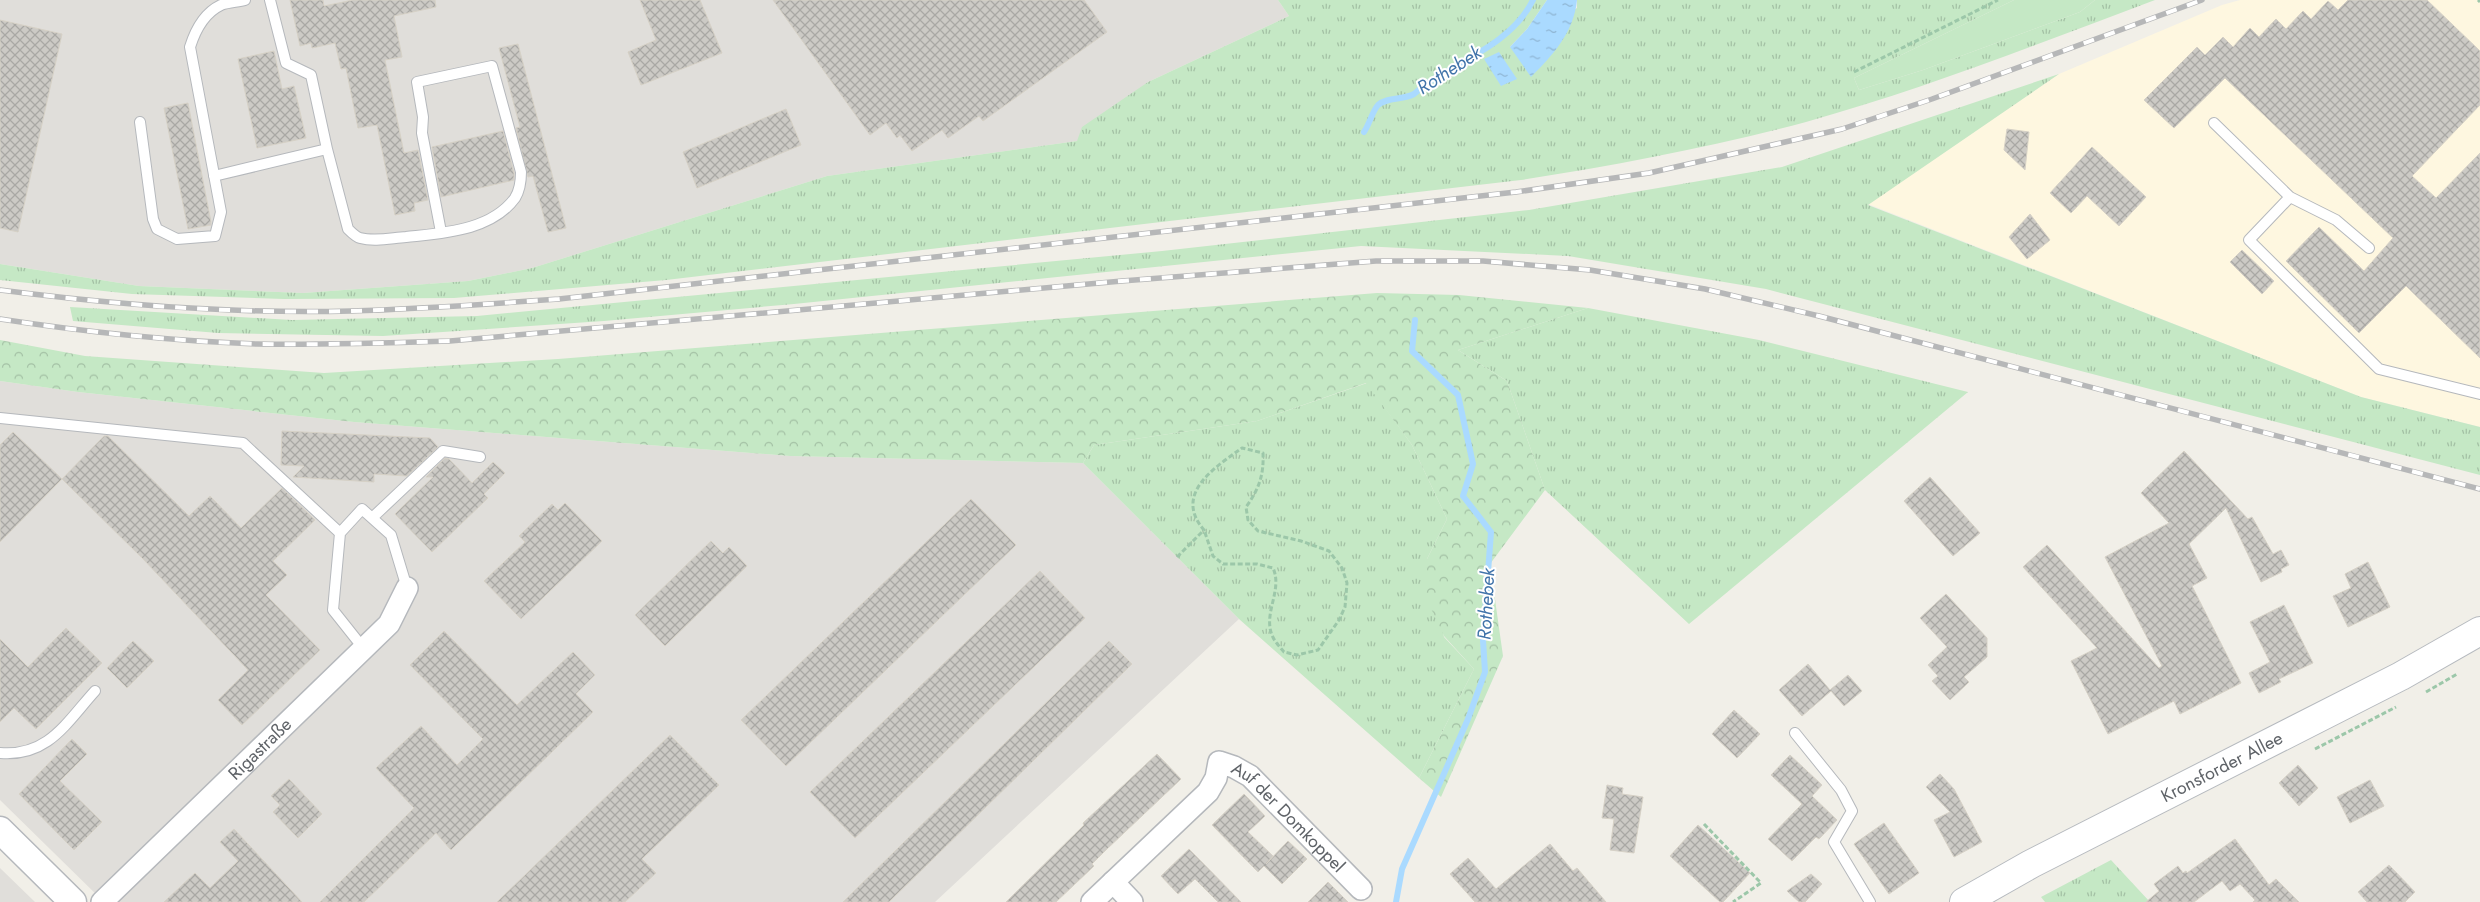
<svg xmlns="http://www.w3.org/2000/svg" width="2480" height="902" viewBox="0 0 2480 902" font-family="Jost,sans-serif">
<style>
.commercial{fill:#fef7e0}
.industrial{fill:#e0deda}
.grass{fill:url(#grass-tufts)}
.forest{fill:url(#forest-crowns)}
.garden{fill:#c5e8c5}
.water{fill:url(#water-ripples)}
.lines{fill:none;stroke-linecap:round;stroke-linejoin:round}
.stream{stroke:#aadaff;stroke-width:6}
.building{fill:url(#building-cross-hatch);stroke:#d6d1c6}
.service-casing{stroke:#b5b8bc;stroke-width:12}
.minor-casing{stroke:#b5b8bc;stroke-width:24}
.tertiary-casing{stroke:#b5b8bc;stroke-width:29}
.secondary-casing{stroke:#b6babf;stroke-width:30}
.path{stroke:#9cc7a9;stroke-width:3;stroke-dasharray:5 2.5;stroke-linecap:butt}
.service{stroke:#fff;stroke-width:10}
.minor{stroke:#fff;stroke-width:21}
.tertiary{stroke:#fff;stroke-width:26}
.secondary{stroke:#fff;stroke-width:28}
.rail-casing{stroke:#b6b7b8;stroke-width:5.5}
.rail{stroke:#fff;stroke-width:4;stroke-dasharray:11;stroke-linecap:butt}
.labels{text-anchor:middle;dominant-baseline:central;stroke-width:4;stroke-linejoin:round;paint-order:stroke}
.street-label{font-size:18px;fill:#5f6368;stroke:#fff}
.water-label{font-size:19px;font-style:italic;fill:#4174aa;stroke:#fff}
</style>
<defs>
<pattern id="grass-tufts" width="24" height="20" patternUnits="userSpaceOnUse" patternTransform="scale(1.25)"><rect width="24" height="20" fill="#c5e8c5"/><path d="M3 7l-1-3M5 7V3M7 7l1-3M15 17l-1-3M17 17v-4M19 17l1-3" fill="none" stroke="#a3c0a4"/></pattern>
<pattern id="forest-crowns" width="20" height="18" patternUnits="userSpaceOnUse" patternTransform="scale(1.25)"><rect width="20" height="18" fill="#c5e8c5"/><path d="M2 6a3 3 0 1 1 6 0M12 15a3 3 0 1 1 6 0" fill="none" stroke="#a3c0a4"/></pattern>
<pattern id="water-ripples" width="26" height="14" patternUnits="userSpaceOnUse" patternTransform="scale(1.25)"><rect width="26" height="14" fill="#aadaff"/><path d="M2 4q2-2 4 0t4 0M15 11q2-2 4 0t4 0" fill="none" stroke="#8eb4d2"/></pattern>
<pattern id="building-cross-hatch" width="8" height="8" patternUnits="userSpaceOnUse" patternTransform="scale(1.25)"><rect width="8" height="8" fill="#cccac5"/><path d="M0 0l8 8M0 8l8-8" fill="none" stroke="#a9a8a4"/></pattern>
</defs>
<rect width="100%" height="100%" fill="#f1efe8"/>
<path class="commercial" d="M2240 0H2480V427L2361 397 1868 204 2059 74 2222 5Z"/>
<path class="industrial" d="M0 0H1278L1289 16 1148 82 1077 141 827 176 532 268 468 281 303 293 139 286 0 264Z
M0 381 78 392 354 422 790 456 1083 463 1239 619 935 902H104L0 800Z
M0 868 35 902H0Z"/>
<path class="grass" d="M1278 0H1547L1527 29 1510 47 1577 8V0H2014L1854 78 1859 90 1923 70 2080 12 2095 0H2155C2040 43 1925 89 1806 122 1712 147 1617 165 1521 180L666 280 454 298 284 299 132 294 0 280V264L139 286 303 293 468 281 532 268 827 176 1077 141 1082 127 1148 82 1289 16Z
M2059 74 1868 205 2361 397 2480 427V475L1766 289 1568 256 1361 246 794 304 604 321 383 336 218 333 73 321 70 307 292 320 477 316 1162 251 1529 210 1782 167Z
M1588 308 1759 340 1968 392 1689 624 1545 490 1507 381 1458 350Z
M1367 383 1412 445 1447 519 1427 559 1444 637 1474 669 1419 778 1239 619 1083 463 1094 445 1257 421Z
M2111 860 2150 902H2045L2041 897Z"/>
<path class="forest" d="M1377 293 1459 295 1588 308 1458 350 1507 381 1545 490 1490 564 1503 656 1441 797 1419 778 1474 669 1444 636 1426 598 1427 559 1447 519 1412 445 1366 383 1257 421 1094 445 1083 463 790 456 354 422 78 392 0 381V340L85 356 324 373 558 359Z"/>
<path class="garden" d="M2014 0H2095L2080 12 1923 70 1859 90 1854 78Z"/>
<path class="water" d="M1547 0H1577C1574 32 1553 55 1531 77L1510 47 1527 29Z
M1499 52 1517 79 1501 86 1484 59Z"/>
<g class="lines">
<path class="stream" d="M1364 132C1369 125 1373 110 1378 105 1387 97 1403 100 1414 94 1419 90 1424 85 1429 82 1465 59 1513 41 1533 0
M1396 902 1402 869 1468 719 1485 672 1483 640 1491 532 1463 496 1473 464 1458 395 1412 351 1415 320"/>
</g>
<path class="building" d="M290 0H323L324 6 353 0H435L436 7 394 16 402 57 385 60 404 153 418 150 428 200 414 203 415 211 395 215 377 125 358 128 346 68 341 69 335 43 312 48 311 43 300 46Z
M640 0H700L722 53 641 85 628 52 656 40Z
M773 0H1084L1107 32 983 121 979 116 948 138 942 130 912 151 900 135 897 138 886 123 870 135Z
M2348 0H2427L2480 51V105L2412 176 2436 198 2480 153V358L2406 286 2359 333 2286 261 2319 227 2364 271 2393 238 2225 78 2174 128 2144 100 2197 47 2205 55 2223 37 2233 47 2250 28 2259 37 2276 19 2286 29 2303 11 2311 19 2328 1 2338 10Z
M0 20 62 34 18 232 0 228Z
M518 44 566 228 548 232 533 176 528 177 516 128 520 127 499 48Z
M274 51 282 89 294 86 306 138 257 148 238 59Z
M188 103 211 222V225L188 229 164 108Z
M786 109 801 145 697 188 683 152Z
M2007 129 2029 132 2025 170 2004 150Z
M503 131 514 173V180L441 197 432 147Z
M2092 147 2146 197 2119 226 2087 196 2071 213 2050 193Z
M2030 214 2050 240 2027 259 2009 237Z
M2242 250 2274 281 2262 294 2230 262Z
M282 431 430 438 438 447 407 476 374 474V482L293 477 304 466 281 465Z
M13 432 62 479 0 542V445Z
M104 436H108L189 516 210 496 241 528 282 488 315 520 273 561 287 575 266 595 320 650 242 725 218 700 248 670 144 560 62 479Z
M2184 451 2248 519 2252 517 2273 554 2281 550 2289 565 2281 569 2282 572 2261 582 2226 508 2189 544 2207 578 2192 586 2241 683 2180 714 2174 701 2108 734 2071 661 2097 648 2023 567 2047 545 2159 668 2162 666 2105 557 2169 523 2141 493Z
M445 458 449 459 472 483 493 462 505 473 484 494 488 498 432 552 395 514 433 477H426Z
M1930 477 1980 533 1953 556 1904 501Z
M971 499 1016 545 786 766 741 720Z
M565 503 602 541 521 619 484 581 525 542 519 536 552 504 558 510Z
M711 541 723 553 729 547 747 566 665 646 635 615Z
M2368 562 2390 607 2348 627 2333 596 2351 588 2345 574Z
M1040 571 1085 618 855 838 810 792Z
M1946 594 1987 638V657L1964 677 1969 682 1950 700 1932 681 1938 676 1928 665 1947 647 1920 618Z
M2284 605 2313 663 2279 679 2281 682 2259 693 2249 673 2270 662 2250 622Z
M66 628 102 663 36 729 14 708 0 722V639L28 667Z
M444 631 517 705 573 652 595 675 576 694 593 712 451 850 436 833 364 902H320L414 808 376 768 421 726 457 765 483 739 410 665Z
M133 641 154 661 127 688 107 668Z
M1109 641 1132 664 889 902H843Z
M1808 664 1830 690 1848 675 1862 691 1844 706 1831 691 1802 716 1779 690Z
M1734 710 1760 734 1737 758 1712 734Z
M670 735 719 785 642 859 656 873 625 902H497Z
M72 739 87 754 60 781 102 822 74 850 19 794Z
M1157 754 1181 779 1107 849 1092 864 1094 866 1056 902H1006L1084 825 1083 823Z
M1790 755 1822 785 1812 796 1837 820 1819 839 1816 837 1792 861 1768 839 1802 804 1771 775Z
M2298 765 2318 788 2299 806 2279 783Z
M1940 774 1954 789 1982 842 1954 857 1934 820 1950 812 1926 787Z
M289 779 322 814 298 838 273 812 280 805 271 796Z
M2370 780 2384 806 2350 823 2337 797Z
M1607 785 1623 788 1622 794 1643 797 1634 853 1610 850 1614 819 1602 818Z
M1244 794 1265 816 1248 832 1273 856 1266 864 1288 841 1307 859 1282 884 1264 866 1258 872 1212 825Z
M1884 823 1919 873 1889 894 1854 844Z
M1698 825 1750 873 1723 902H1720L1670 856Z
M234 829 302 902H164L195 873 210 888 238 861 220 842Z
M2235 839 2269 885 2276 879 2299 902H2253L2255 900 2240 884 2230 891 2222 881 2194 902H2146L2159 891 2154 884 2178 866 2183 873 2186 871 2187 873Z
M1550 844 1573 871 1577 868 1606 902H1475L1450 874 1468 858 1496 889Z
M1189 849 1241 902H1218L1195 879 1178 894 1161 876Z
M2389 865 2415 892 2405 902H2367L2358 892Z
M1811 874 1822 884 1805 902H1799L1787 891Z
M1328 882 1348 902H1308Z"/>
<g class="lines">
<g class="service-casing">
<path id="service" d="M140 122 153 219 157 229 177 239 215 236 221 212 190 47C195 31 204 13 221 5 228 2 238 2 245 0
M2214 123 2290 197 2249 240 2379 369 2480 394
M327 149 348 229C351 232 356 237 360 238 375 242 391 238 406 237 442 233 491 231 515 198 520 190 521 181 521 172L492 66 417 82 423 117 422 133 441 232
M214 176 327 149 311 75 286 63 270 0
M2290 197 2336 220 2369 248
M0 418 243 443 340 533 333 610 364 649
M372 518 443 451 480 457
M340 533 362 509 391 535 407 588
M1795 733 1841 790 1852 811 1834 842 1870 902
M0 753C48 757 66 723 95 691"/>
</g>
<g class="minor-casing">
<g id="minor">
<path d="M1113 882 1132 902"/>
<path id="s1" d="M102 902 389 624 407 588"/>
<path id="s2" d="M1092 902 1208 792 1216 778 1219 762 1234 767 1250 776 1361 889"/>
</g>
</g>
<g class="tertiary-casing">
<path id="tertiary" d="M0 830 73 902"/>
</g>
<g class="secondary-casing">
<g id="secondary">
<path id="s3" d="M1964 902 2031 864 2401 676 2480 631"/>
</g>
</g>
<path class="path" d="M2478 0 2480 2
M1854 72 1998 0
M1177 557 1204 530C1173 494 1214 468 1242 448L1263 453C1264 475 1259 489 1246 507L1248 520 1258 531 1301 541 1329 551 1342 568 1347 583 1345 607 1339 620 1318 650 1297 655 1284 652C1280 647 1274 641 1272 635 1263 613 1283 590 1273 568L1257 564H1223L1213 556 1204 530
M2426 692 2457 674
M2315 749 2396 707
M1704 824 1761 883 1733 902"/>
<use href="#service" class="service"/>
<use href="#minor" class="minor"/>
<use href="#tertiary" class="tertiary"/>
<use href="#secondary" class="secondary"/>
<g class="rail-casing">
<path id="rail" d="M0 290C116 305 234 314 351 311 421 309 490 304 559 299L1516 192 1649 173 1842 129 1932 99 2202 0
M0 319C85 332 171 341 257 344 321 345 386 343 450 341L1122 281 1376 261H1483L1590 270 1705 289 1819 316 2480 489"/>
</g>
<use href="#rail" class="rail"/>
</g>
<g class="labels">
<g class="street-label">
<text stroke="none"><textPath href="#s1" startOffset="220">Rigastraße</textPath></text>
<text stroke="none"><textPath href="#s3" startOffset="291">Kronsforder Allee</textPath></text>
<text stroke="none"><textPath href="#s2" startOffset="282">Auf der Domkoppel</textPath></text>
</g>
<g class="water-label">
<text transform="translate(1449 70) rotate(-33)">Rothebek</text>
<text transform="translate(1486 604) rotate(-87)">Rothebek</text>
</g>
</g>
</svg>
